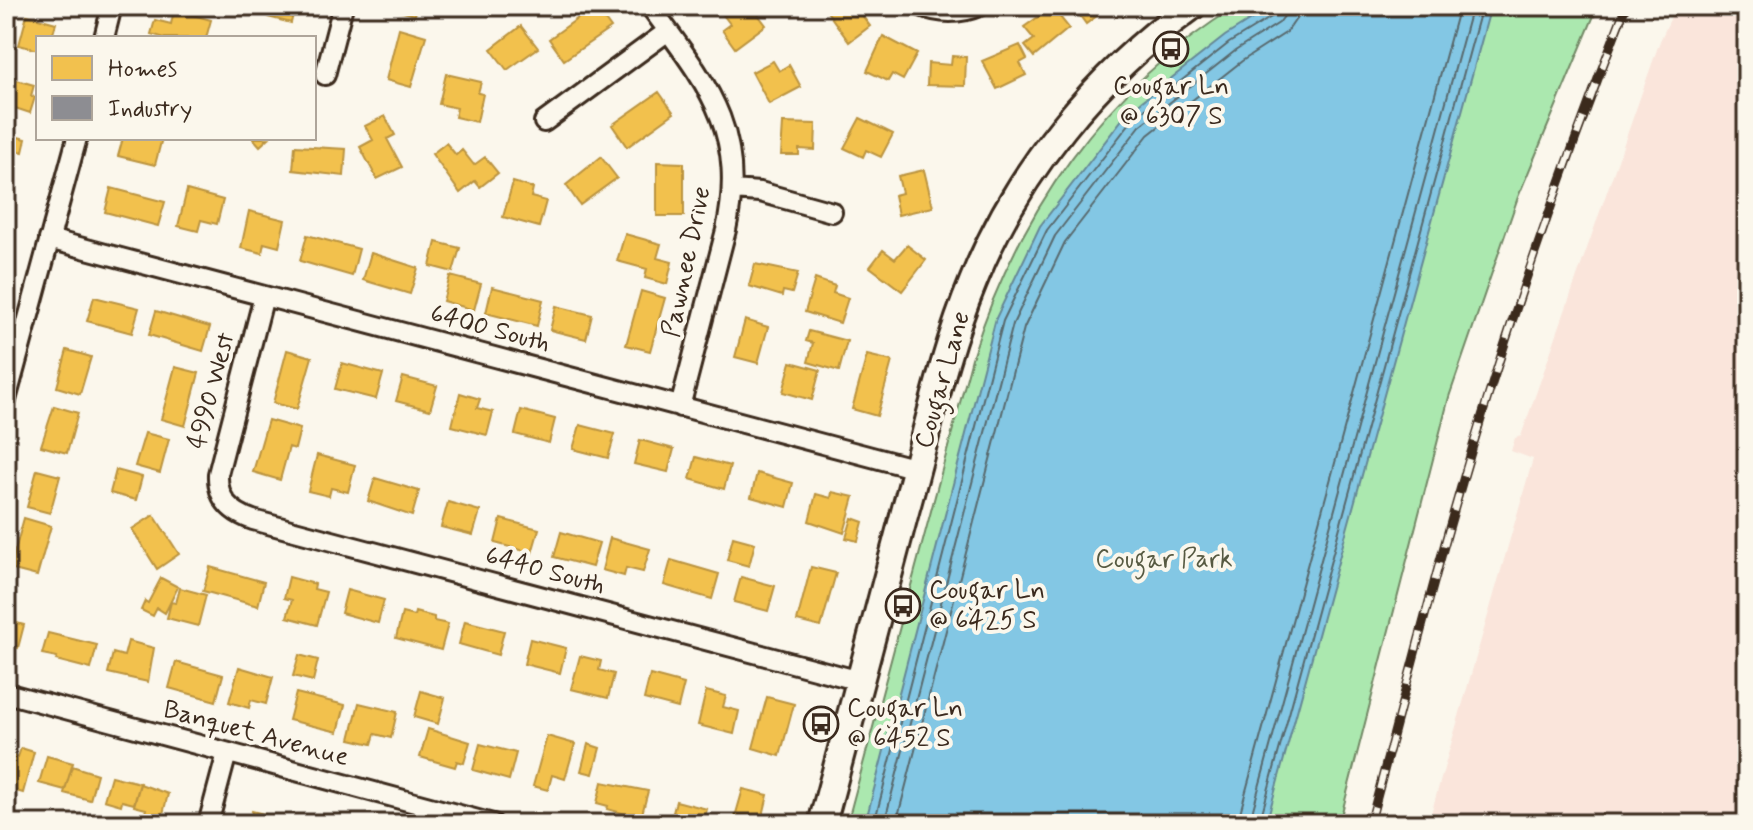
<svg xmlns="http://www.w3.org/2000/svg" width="1753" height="830" viewBox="0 0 1753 830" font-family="Mynerve,sans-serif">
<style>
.built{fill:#fae5db}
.green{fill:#abe8af;stroke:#738966;stroke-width:2}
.water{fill:#83c7e4;stroke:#668895;stroke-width:2}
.homes{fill:#f2c14e;stroke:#bb9440;stroke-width:2}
.industry{fill:#8d8d92;stroke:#746f6f;stroke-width:2}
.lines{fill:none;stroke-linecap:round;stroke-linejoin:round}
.shore{stroke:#58696d;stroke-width:2}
.minor-casing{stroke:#3b2a1e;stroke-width:24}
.secondary-casing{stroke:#3b2a1e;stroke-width:32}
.minor{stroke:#fbf7ec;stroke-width:18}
.secondary{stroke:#fbf7ec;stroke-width:26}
.rail-casing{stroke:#3b2a1e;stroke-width:9}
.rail{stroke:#fbf7ec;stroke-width:6;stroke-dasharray:18;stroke-linecap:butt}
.labels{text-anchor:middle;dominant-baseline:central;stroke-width:8;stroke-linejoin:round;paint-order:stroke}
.poi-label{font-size:26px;fill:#3b2a1e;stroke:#fbf7ec;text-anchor:start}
.street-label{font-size:26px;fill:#3b2a1e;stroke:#fbf7ec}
.park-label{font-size:26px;fill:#575a42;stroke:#fbf7ec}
</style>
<rect width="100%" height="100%" fill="#fbf7ec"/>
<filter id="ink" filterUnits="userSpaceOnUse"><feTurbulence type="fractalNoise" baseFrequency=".0125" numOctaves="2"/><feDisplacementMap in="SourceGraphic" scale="16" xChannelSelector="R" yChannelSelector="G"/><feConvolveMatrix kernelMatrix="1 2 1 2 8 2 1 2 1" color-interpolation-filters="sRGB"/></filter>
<g filter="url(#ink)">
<path class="built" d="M1676 6H1747V824H1428L1533 459 1511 451 1515 438 1521 436 1660 41Z"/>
<path class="green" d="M1237 6H1598L1518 197 1449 397 1339 824H847L972 358C1018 212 1105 87 1237 6Z"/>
<path class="water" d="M1273 6H1491L1266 824H865L996 318 1040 226 1127 113 1225 36Z"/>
<path class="homes" d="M271 6H295L291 23 268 17Z
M387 6H417L415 15 387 8Z
M595 6 611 28 564 60 549 39Z
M730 6 753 8 766 25 735 48 722 30 730 24 721 12Z
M832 6H855L870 26 849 42 826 10Z
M1062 6H1110L1086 24 1075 9 1068 14Z
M1052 7 1069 28 1034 57 1025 46 1034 39 1024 27Z
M174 10 211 20 206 38H165L151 34 155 20 171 24Z
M27 15 56 23 52 37 44 35 43 38H38V50L19 45Z
M521 26 538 48 507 70 491 49Z
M399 28 426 36 411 87 386 80Z
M883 36 917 54 903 80 892 74 888 81 867 71Z
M1020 45 1027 59 1020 63 1026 75 997 89 982 61Z
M952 56 966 57 965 86 927 85 928 63 951 65Z
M773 61 779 71 789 65 801 87 769 104 752 72Z
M446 74 481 82 478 93 483 94 477 122 455 117 457 108 439 104Z
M6 77 34 85 31 96 35 97 30 113 6 105Z
M659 92 674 113 627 147 612 125Z
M385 116 395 135 387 139 402 167 377 179 360 147 373 140 365 126Z
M860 118 893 134 881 157 866 150 863 157 844 148Z
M783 123 816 124 815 150 799 149V155H781Z
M6 134 26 139 23 152 11 149V151L6 150Z
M123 138H162L155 165 118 156Z
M253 138H269L260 146Z
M446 143 456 155 462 150 474 165 485 157 498 173 480 187 475 181 460 193 432 154Z
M295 146 346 149 344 176 293 170Z
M601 157 617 178 580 205 566 185Z
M657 162 684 163V216H657Z
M924 170 933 207 898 215 894 195 902 193 898 176Z
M513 182 533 188 531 197 546 201 539 227 503 217Z
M111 188 165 202 158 226 105 212Z
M187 190 223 200 217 224 201 220 198 231 178 226Z
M249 211 285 220 279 247 264 243 262 253 241 248Z
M625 234 661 244 657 258 672 262 667 284 645 278 647 269 617 261Z
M307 235 359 249 352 276 300 261Z
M436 242 460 248 453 272 430 266Z
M907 245 926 260 902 291 870 267 883 250 895 259Z
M371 253 418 268 410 294 363 280Z
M755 264 798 273 792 293 783 291 782 296 749 286Z
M450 276 481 284 474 310 443 301Z
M815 279 835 286 833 293 848 298 840 323 805 312Z
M492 287 543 300 537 326 486 313Z
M641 291 665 298 650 351 626 345Z
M94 297 139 308 132 333 87 321Z
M556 306 592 315 586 339 550 330Z
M156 311 210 327 203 351 149 335Z
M745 320 768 327 758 363 735 357Z
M809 331 847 341 839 371 808 362 813 343 806 341Z
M67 350 91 357 80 394 57 387Z
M287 350 312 357 297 409 273 403Z
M867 355 892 361 877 416 852 409Z
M791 362 820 370 812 400 783 392Z
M342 363 383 374 376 399 335 389Z
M175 367 199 373 185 426 161 419Z
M403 377 437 386 430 410 396 401Z
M460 393 480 399 477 408 493 412 487 435 452 426Z
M54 406 78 413 67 453 41 446Z
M521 410 555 419 549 443 515 434Z
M268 420 300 429 295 449 289 447 280 480 253 472Z
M580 425 615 434 608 458 573 449Z
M145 433 169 439 160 473 135 466Z
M640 440 674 449 668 472 634 464Z
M317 455 355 465 348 492 331 488 329 496 308 491Z
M696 457 730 466 724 489 690 479Z
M37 470 60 476 50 513 27 507Z
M116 470 142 477 136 500 110 493Z
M757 473 793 483 787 507 751 497Z
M375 478 419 491 412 516 368 501Z
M832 492 854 497 844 533 809 521 816 494 831 498Z
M448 502 480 511 473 535 441 527Z
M154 515 179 554 157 569 132 529Z
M24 518 51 526 37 576 10 569Z
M852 518 863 522 858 541 846 538Z
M501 519 539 529 532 553 495 543Z
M561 532 599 543 592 567 554 557Z
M733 537 755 543 749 566 727 560Z
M610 538 650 549 643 572 626 568 624 576 602 570Z
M671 560 719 574 712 599 664 585Z
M210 567 264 582 258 606 203 591Z
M811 567 836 573 821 627 797 621Z
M289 577 315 584 314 589 326 592 317 625 287 617 292 600 284 598Z
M741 577 775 586 768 611 734 602Z
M161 578 178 587 165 613 157 608 153 616 141 610 145 601 148 603Z
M180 588 206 595 198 626 167 618 171 602 176 603Z
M347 590 384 600 378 623 341 613Z
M415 612 434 617V621L448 624 441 650 396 638 402 613 414 616Z
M6 620 24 625 18 648 6 645Z
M465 621 504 631 498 655 459 644Z
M48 633 97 645 91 669 56 660 57 657 42 654Z
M530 639 566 648 560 673 524 664Z
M128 641 154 648 148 682 108 673 113 653 124 656Z
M299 655 318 660 313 681 293 676Z
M580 656 601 661 599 670 614 674 608 698 571 689Z
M176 662 223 675 216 701 169 688Z
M239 667 273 677 266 704 251 700 249 708 229 702Z
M650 675 684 684 678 708 644 699Z
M421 691 445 698 438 724 414 717Z
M706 691 726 696 723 707 739 711 734 734 698 725Z
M296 693 345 705 338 732 289 720Z
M767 697 794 704 780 756 753 748Z
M359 703 397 712 391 738 375 734 372 744 350 739Z
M428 729 470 742 464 763 457 761 455 767 420 757Z
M547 736 575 744 565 779 552 775 548 790 533 786Z
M480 744 516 753 509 780 473 770Z
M588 744 600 748 593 774 581 771Z
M21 748 34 752 23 793 9 789 12 777 6 775V753L18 757Z
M47 756 73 763 65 790 39 783Z
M72 766 97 774 90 800 64 793Z
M111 776 140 783 134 804 122 801 121 805 104 800Z
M602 782 648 791 641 818 607 809 608 806 597 803Z
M140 784 168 794 162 818 145 813 146 809 134 806Z
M743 789 768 795 761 824H733Z
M676 801 707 809 703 824H670Z
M252 811 279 818 278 824H249Z"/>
<path class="industry" d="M1747 753V792L1737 789Z"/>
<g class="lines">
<path class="shore" d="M874 824 1003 321 1047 230 1133 119 1229 43 1273 16 1276 6
M884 824 1013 324 1055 236 1140 126 1235 51 1279 23 1285 15 1286 6
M896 824 1024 328 1065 242 1148 135 1242 61 1287 32 1296 19 1298 6
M1237 824 1459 6
M1249 824 1472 6
M1259 824 1482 6"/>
<g class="minor-casing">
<path id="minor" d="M650 6C705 82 748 129 726 230L680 407
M921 6C939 14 961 14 979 6
M104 38 112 6
M325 75 343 6
M544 122 668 31
M732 190 760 192 832 212
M49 239 917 469
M264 296 218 474C217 499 230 512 253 520L860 681
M6 400 77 138
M6 693 493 824
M208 824 227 753"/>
</g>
<g class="secondary-casing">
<path id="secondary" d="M822 824C850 719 878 613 906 508 927 433 943 354 973 282 1017 171 1096 75 1192 6"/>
</g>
<use href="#minor" class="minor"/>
<use href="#secondary" class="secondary"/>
<g class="rail-casing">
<path id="rail" d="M1370 824C1409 677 1446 529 1492 384 1532 256 1577 131 1626 6"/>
</g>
<use href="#rail" class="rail"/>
</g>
</g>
<defs>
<g id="bus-ring" transform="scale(1.8)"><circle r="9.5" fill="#fbf7ec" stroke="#3b2a1e" stroke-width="1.5"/><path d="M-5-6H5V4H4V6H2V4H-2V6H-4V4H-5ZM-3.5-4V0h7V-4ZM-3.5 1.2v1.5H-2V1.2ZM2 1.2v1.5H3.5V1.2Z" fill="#3b2a1e"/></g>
</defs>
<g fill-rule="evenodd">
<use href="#bus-ring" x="1171" y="49"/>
<use href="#bus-ring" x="903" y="606"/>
<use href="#bus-ring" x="821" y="724"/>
</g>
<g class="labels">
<g class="poi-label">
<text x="1171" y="87" text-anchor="middle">Cougar Ln<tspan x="1171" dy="30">@ 6307 S</tspan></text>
<text x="929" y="591">Cougar Ln<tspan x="929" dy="30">@ 6425 S</tspan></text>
<text x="847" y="709">Cougar Ln<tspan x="847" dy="30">@ 6452 S</tspan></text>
</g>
<g class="street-label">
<text transform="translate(687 262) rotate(-78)">Pawnee Drive</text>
<text transform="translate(490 329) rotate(15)">6400 South</text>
<text transform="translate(943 380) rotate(-74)">Cougar Lane</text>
<text transform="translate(212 391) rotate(-75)">4990 West</text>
<text transform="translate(545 571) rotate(15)">6440 South</text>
<text transform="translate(256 734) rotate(15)">Banquet Avenue</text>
</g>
<g class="park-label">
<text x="1164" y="560">Cougar Park</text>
</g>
</g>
<rect width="1753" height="830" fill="none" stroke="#fbf7ec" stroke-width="32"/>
<rect x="16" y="16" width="1721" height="798" fill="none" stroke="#3b2a1e" stroke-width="3" filter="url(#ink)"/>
<rect x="36" y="36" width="280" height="104" fill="#fbf7ec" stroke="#aea59a" stroke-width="2"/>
<rect x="52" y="56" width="40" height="24" fill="#f2c14e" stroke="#aea59a" stroke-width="2"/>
<text x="108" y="76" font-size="24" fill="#3b2a1e">Homes</text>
<rect x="52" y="96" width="40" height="24" fill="#8d8d92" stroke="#aea59a" stroke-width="2"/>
<text x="108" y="116" font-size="24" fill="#3b2a1e">Industry</text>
</svg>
